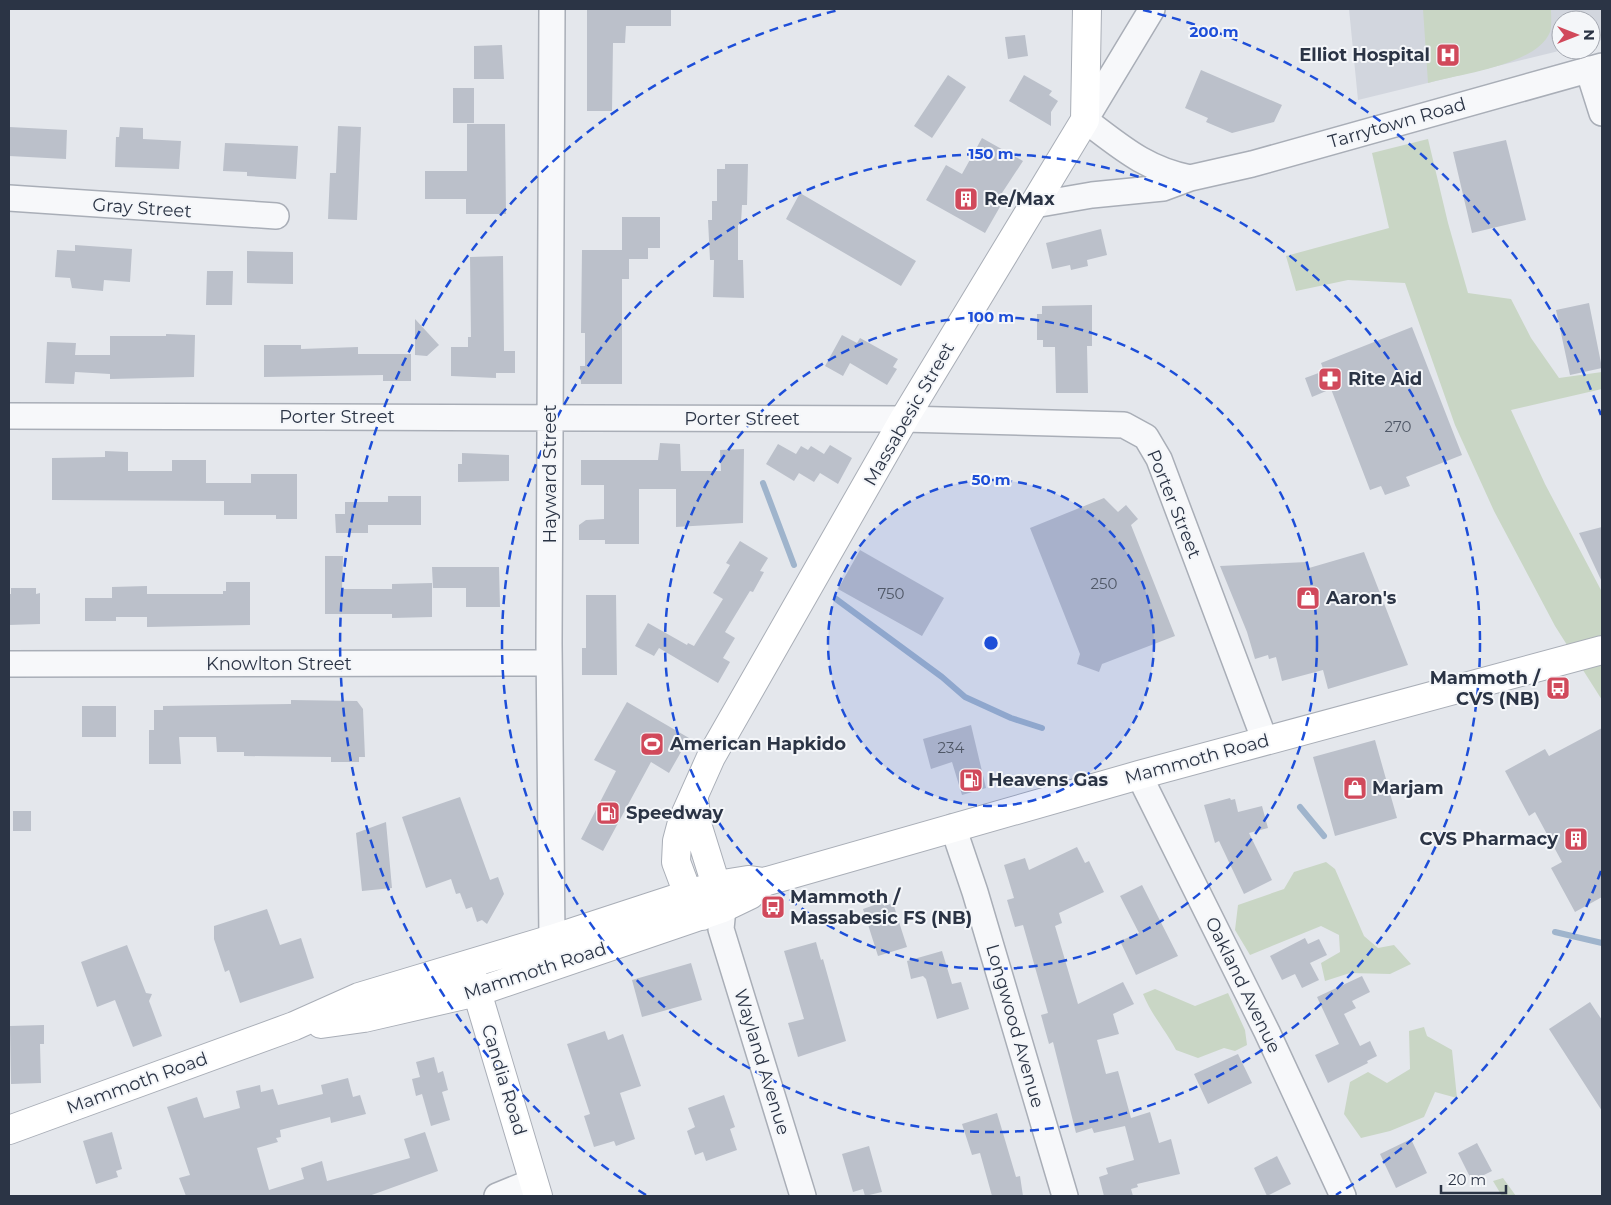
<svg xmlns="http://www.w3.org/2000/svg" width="1611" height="1205" viewBox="0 0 1611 1205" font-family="Montserrat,sans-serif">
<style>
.built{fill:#d2d6de}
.green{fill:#c9d6c5}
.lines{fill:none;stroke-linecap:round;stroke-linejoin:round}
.stream{stroke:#9fb4cc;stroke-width:6}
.building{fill:#bbc0ca}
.street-casing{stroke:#a9aeb7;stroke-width:28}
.secondary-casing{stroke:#a9aeb7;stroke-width:30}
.street{stroke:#f7f8fa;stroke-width:25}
.secondary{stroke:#fff;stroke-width:28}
.ring{fill:none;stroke:#1d4ed8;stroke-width:2.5;stroke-dasharray:9 6}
.labels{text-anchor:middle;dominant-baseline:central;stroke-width:4;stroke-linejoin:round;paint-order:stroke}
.number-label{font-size:15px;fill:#4f5766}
.poi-label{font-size:18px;font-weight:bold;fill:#2b3445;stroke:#f4f6f9;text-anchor:start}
.street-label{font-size:18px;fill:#2b3445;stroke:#f4f6f9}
.centre{fill:#1d4ed8;stroke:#f4f6f9;stroke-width:2.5}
.ring-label{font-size:15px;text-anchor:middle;font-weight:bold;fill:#1d4ed8;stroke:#f4f6f9;stroke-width:4;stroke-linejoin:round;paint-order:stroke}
</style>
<rect width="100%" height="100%" fill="#e4e7ec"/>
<path class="built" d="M1349 9H1602V40L1591 43V20H1561L1563 50 1358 100Z"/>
<path class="green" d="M1423 9H1551C1551 15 1552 26 1550 32 1537 65 1460 74 1428 83Z
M1428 139 1448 223 1468 293 1511 299 1531 338 1559 378 1602 372V389L1511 410 1545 484 1602 592V700L1555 626 1494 511 1455 425 1405 283 1348 280 1296 291 1286 256 1389 228 1372 153Z
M1326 862 1335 869 1364 936 1378 948 1394 945 1411 964 1390 974 1350 973 1325 981 1321 963 1340 952 1339 935 1321 926 1250 955 1235 930 1238 905 1284 889 1294 872Z
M1155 989 1195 1006 1228 993 1245 1030 1247 1045 1235 1051 1224 1048 1198 1058 1176 1050C1165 1029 1152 1016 1143 994Z
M1424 1027 1427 1036 1452 1050 1457 1098 1435 1092 1424 1117 1390 1131 1361 1138 1344 1114 1350 1082 1368 1072 1387 1083 1410 1069 1409 1031Z
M1503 1178 1516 1196H1502L1493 1181Z"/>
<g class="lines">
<path class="stream" d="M763 483 794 565
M836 599 942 677 965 697 1011 718 1042 728
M1300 807 1324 836
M1555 932 1602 943"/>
</g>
<path class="building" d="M587 9H671V26H626L625 43H613L612 111H587Z
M1025 35 1028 56 1008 59 1005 37Z
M502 45 504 79H474V46Z
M1201 70 1282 105 1274 122 1232 133 1206 122 1208 118 1185 108Z
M948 75 966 87 932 138 914 126Z
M1024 75 1052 91 1049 95 1058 101 1051 112V126L1009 101Z
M453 88H474V123H453Z
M467 124H505L506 214H466V199H425V171H467Z
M338 126 361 127 357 220 328 219 330 173H336Z
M9 127 67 130 66 159 9 156Z
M120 127 143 128V139L181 141 179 169 115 167 116 137H119Z
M982 138 1023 161 1000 196 1005 198 985 233 926 200 946 165 962 174Z
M1506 140 1526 220 1472 233 1453 152Z
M225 143 298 146 296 179 247 176V172L223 171Z
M725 164H748L747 205H742L741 223 738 225V260H743L744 298 713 297 714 260H710L708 220H712V201H717V169H725Z
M800 193 916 261 901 286 786 219Z
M622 217H660V248H648V259H629V279H622V384H581L580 366H585V333H581L582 250H622Z
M1101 229 1107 255 1087 260 1088 266 1071 270 1070 265 1052 269 1046 243Z
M75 245 132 249 130 282 104 280 103 291 72 288 70 278 55 277 57 250 75 251Z
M247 251 293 252V284L247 283Z
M503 256 504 351H515V373H496V378L451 376V347H468V337H471L470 257Z
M207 271H233L232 305H206Z
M1589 303 1602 368 1570 375 1556 310Z
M1092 305V346H1087L1088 393H1056L1055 347H1043V340H1037V314H1042V306Z
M415 319 439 345 427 356 415 355Z
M1412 327 1462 455 1406 477 1410 486 1385 495 1381 486 1370 490 1331 389 1312 397 1305 378 1324 371 1321 363Z
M166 334 195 335 194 377 110 379V374L75 372 74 384 45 383 47 342 76 343 75 355H110V336H166Z
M842 335 857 343 860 338 898 359 893 367 897 369 887 385 850 363 843 376 825 366Z
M264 345H301V349L358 347V354H411V381H383V375L264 377Z
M660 443 680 444 681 471H721L720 450 744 449 743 523 676 527V489H639V544H605V540H579V525L586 520 604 519V485H581V460H658Z
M778 444 796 454 801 446 808 450 811 446 824 454 830 445 852 458 838 484 820 473 814 482 799 473 794 481 766 464Z
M105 451 128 452V471H172V460H206V483H251V474H297V519H276V515H224V501L52 500V458L105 457Z
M462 453 509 455V481L458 482V464H462Z
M388 496H421V525H368V533H336L335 514H345V502H388Z
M1104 498 1118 512 1126 505 1138 519 1131 525 1175 636 1102 664 1099 672 1077 664 1080 654 1030 528Z
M1602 527V582L1579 533Z
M740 541 768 558 760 571 764 572 753 592 750 591 725 632 735 638 723 658 730 662 718 683 659 648 654 656 635 646 648 623 687 645 688 643 694 646 723 599 713 593 730 565 726 563Z
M860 550 944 598 922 636 838 589Z
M1364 552 1408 665 1328 689 1323 670 1282 681 1276 657 1269 659 1268 655 1255 659 1247 632 1220 566 1307 562 1309 568Z
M325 556H343L342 589H392V584L432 583V617L392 618V614H325Z
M432 567H499L500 607H466V588H433Z
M226 582H250V625L147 627V617H116V621H85V598H112V587L147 586V594H223V591H226Z
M11 588H36V594L40 593V624L9 625V594H11Z
M586 595H616L617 675H582V648H586Z
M291 700 357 701 363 709 365 757H359V762H331V757L244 756V752H217L216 737H179L181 764H149V730H154V710H163V706L291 704Z
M627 702 689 738 669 773 651 762 603 851 581 839 616 771 594 760Z
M82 706H116V737H82Z
M971 725 986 788 962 795 952 762 931 769 923 739Z
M1602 728V897L1575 912 1551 868 1562 862 1535 812 1529 816 1505 771 1545 749 1549 756Z
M1375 740 1397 818 1335 836 1313 757Z
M460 797 490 880 498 877 504 894 487 924 482 920 477 922 472 907 466 909 460 893 456 894 451 879 426 888 402 817Z
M1230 798 1231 800 1235 799 1238 812 1262 806 1268 828 1249 833 1272 880 1244 894 1219 841 1215 843 1204 805Z
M13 811H31V831H13Z
M386 822 392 888 362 891 356 833Z
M1077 847 1085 863 1089 861 1104 892 1059 913 1062 923 1055 926 1078 1004 1123 982 1134 1004 1113 1014 1119 1034 1097 1040 1106 1074 1118 1071 1131 1118 1150 1112 1159 1143 1171 1139 1180 1174 1137 1184 1138 1187 1131 1189 1133 1196H1104L1099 1177 1108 1174 1106 1168 1134 1160 1125 1126 1094 1133 1092 1128 1076 1133 1053 1042 1049 1044 1041 1015 1048 1013 1023 925 1015 927 1007 900 1014 898 1004 865 1025 858 1029 870Z
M1142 885 1178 956 1136 975 1120 941 1139 933 1120 896Z
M883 902 884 906 893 903 907 947 878 956 863 909Z
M267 909 280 945 301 938 314 978 240 1003 229 970 225 972 214 939V926Z
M1305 938 1308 944 1319 939 1327 955 1310 963 1319 980 1302 988 1295 974 1282 980 1270 956Z
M816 942 821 960 823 959 846 1041 798 1057 788 1023 804 1019 784 951Z
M127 945 146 993 152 994 149 1001 162 1036 133 1047 115 1000 97 1007 81 962Z
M942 951 952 984 961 982 969 1009 937 1019 926 979 923 976 911 979 907 961Z
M691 963 702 1000 642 1017 632 980Z
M1362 976 1370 992 1352 1001 1356 1008 1344 1014 1360 1046 1370 1041 1377 1056 1367 1061 1368 1063 1328 1083 1315 1055 1339 1044 1317 997Z
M1590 1002 1602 1020V1111L1549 1029Z
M44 1025V1044H40L41 1083 11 1084 10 1026Z
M605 1031 608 1040 623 1034 641 1086 620 1093 635 1139 616 1146 614 1141 594 1147 584 1116 590 1114 567 1044Z
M1238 1054 1252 1083 1208 1104 1194 1074Z
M434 1057 438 1073 443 1071 448 1090 442 1092 450 1120 431 1126 422 1094 416 1096 412 1079 420 1077 416 1062Z
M348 1078 353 1097 360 1095 366 1114 331 1123 330 1117 280 1130 281 1137 276 1138 278 1142 257 1148 269 1190 304 1179 301 1168 322 1161 327 1181 410 1158 404 1139 425 1132 438 1171 369 1196H186L179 1178 190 1175 167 1107 197 1097 204 1118 240 1108 236 1091 260 1085 261 1092 273 1089 278 1105 323 1094 321 1085Z
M724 1095 735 1127 730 1129 737 1150 706 1161 703 1152 695 1155 687 1131 695 1127 688 1108Z
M997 1113 1016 1177 1020 1176 1023 1196H992L980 1153 972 1155 962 1124Z
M112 1132 122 1169 116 1171 118 1177 96 1184 83 1141Z
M1411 1139 1427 1173 1396 1188 1380 1154Z
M1477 1143 1492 1171 1472 1181 1458 1153Z
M869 1146 882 1192 865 1196 863 1189 853 1192 842 1154Z
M1277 1156 1291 1184 1267 1196 1254 1168Z"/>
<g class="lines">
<g class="street-casing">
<path id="street" d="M1152 9 1085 120C1121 147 1145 169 1190 178
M1588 69 1602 113
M9 198 276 216
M1034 205 1092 195 1163 188 1190 178 1252 164 1602 66
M9 416 904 419 1124 425 1146 437 1159 459 1265 741
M9 664 549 663
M1139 775 1267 1032 1343 1196
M953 827 975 892 1065 1196
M723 908 721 929 803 1196
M552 939 549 644 552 9
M497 1196 534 1181"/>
</g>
<g class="secondary-casing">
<path id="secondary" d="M694 799 697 824 721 901
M702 916 688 894 676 862 677 841 682 822 711 757 904 419 1085 120 1087 9
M472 975 538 1196
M321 1024 364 1018 477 992 723 908 750 895 764 882
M9 1130 294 1026 359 997 552 939 717 885 748 880 764 882 1139 775 1602 650"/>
</g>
<use href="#street" class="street"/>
<use href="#secondary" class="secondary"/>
</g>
<circle cx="991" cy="643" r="163" fill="#1d4ed8" fill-opacity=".12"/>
<g class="ring">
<circle cx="991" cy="643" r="163"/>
<circle cx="991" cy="643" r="326"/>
<circle cx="991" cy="643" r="489"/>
<path d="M1601 871A651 651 0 0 1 1336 1195M646 1195A651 651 0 0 1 839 10M1143 10A651 651 0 0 1 1601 415"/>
</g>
<defs>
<g id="hospital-square" transform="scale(1.25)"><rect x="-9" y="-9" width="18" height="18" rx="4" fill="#d1495b" stroke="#f4f6f9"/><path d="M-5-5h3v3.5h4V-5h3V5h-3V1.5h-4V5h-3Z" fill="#fff"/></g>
<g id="building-square" transform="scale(1.25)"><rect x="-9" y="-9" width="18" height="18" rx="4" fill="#d1495b" stroke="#f4f6f9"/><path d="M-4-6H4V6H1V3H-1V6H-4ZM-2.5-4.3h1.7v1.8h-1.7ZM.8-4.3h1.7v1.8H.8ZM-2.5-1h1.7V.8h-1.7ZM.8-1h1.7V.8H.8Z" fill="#fff"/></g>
<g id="pharmacy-square" transform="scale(1.25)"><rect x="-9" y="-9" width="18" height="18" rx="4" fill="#d1495b" stroke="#f4f6f9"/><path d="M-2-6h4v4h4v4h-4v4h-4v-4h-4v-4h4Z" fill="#fff"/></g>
<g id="shop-square" transform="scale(1.25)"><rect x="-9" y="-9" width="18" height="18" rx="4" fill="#d1495b" stroke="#f4f6f9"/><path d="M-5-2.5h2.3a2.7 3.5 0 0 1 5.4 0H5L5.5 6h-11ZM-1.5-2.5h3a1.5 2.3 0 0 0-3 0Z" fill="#fff"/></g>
<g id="bus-square" transform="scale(1.25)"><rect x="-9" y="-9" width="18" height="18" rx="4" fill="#d1495b" stroke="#f4f6f9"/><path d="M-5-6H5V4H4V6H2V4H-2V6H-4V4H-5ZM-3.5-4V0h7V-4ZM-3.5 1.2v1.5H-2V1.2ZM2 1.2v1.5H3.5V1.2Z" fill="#fff"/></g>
<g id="stadium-square" transform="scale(1.25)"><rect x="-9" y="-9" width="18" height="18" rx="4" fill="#d1495b" stroke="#f4f6f9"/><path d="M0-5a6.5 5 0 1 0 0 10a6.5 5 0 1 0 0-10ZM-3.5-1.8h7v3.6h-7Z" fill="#fff"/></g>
<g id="fuel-square" transform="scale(1.25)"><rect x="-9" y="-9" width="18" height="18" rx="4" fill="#d1495b" stroke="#f4f6f9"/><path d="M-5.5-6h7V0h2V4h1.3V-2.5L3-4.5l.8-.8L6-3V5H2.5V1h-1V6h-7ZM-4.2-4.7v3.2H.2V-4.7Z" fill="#fff"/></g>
</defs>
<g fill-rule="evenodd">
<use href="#hospital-square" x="1448" y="55"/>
<use href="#building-square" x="966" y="199"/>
<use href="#pharmacy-square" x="1330" y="379"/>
<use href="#shop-square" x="1308" y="598"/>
<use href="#bus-square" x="1558" y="688"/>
<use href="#stadium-square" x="652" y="744"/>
<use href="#fuel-square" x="971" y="780"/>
<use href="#shop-square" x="1355" y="788"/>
<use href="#fuel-square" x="608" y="813"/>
<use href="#building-square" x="1576" y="839"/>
<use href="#bus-square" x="773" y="907"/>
</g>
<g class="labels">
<g class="number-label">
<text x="1398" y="426">270</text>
<text x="1104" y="583">250</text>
<text x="891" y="593">750</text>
<text x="951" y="747">234</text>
</g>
<g class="poi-label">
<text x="1430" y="55" text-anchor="end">Elliot Hospital</text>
<text x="984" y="199">Re/Max</text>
<text x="1348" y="379">Rite Aid</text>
<text x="1326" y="598">Aaron's</text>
<text x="1540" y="678" text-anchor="end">Mammoth /<tspan x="1540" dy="21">CVS (NB)</tspan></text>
<text x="670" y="744">American Hapkido</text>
<text x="988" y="780">Heavens Gas</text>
<text x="1372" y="788">Marjam</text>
<text x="626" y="813">Speedway</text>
<text x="1558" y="839" text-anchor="end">CVS Pharmacy</text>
<text x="790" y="897">Mammoth /<tspan x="790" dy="21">Massabesic FS (NB)</tspan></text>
</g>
<g class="street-label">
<text transform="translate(1397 123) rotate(-16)">Tarrytown Road</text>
<text transform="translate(142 208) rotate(4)">Gray Street</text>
<text transform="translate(909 414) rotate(-60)">Massabesic Street</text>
<text x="337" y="417">Porter Street</text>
<text x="742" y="419">Porter Street</text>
<text transform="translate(550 474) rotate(-90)">Hayward Street</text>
<text transform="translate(1174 504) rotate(68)">Porter Street</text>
<text x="279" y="664">Knowlton Street</text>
<text transform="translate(1197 759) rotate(-15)">Mammoth Road</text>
<text transform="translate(535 971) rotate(-18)">Mammoth Road</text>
<text transform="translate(1243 985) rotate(64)">Oakland Avenue</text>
<text transform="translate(1015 1026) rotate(74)">Longwood Avenue</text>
<text transform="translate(762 1062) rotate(73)">Wayland Avenue</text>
<text transform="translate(504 1080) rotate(73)">Candia Road</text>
<text transform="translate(137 1083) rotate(-20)">Mammoth Road</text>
</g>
</g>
<circle cx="991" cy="643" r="8" class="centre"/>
<g class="ring-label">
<text x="1214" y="37">200 m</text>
<text x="991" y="159">150 m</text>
<text x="991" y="322">100 m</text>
<text x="991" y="485">50 m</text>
</g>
<rect width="1611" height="1205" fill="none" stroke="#2b3445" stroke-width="20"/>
<g transform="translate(1576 35) rotate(90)"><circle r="24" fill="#f4f6f9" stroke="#a4a8b1"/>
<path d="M0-4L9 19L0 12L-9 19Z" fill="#d1495b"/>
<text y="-8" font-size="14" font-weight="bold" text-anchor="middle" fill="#2b3445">N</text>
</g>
<path d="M1441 1185v8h65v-8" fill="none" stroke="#2b3445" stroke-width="2.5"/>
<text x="1448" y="1185" font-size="15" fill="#2b3445" stroke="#f4f6f9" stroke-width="4" paint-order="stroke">20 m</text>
</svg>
